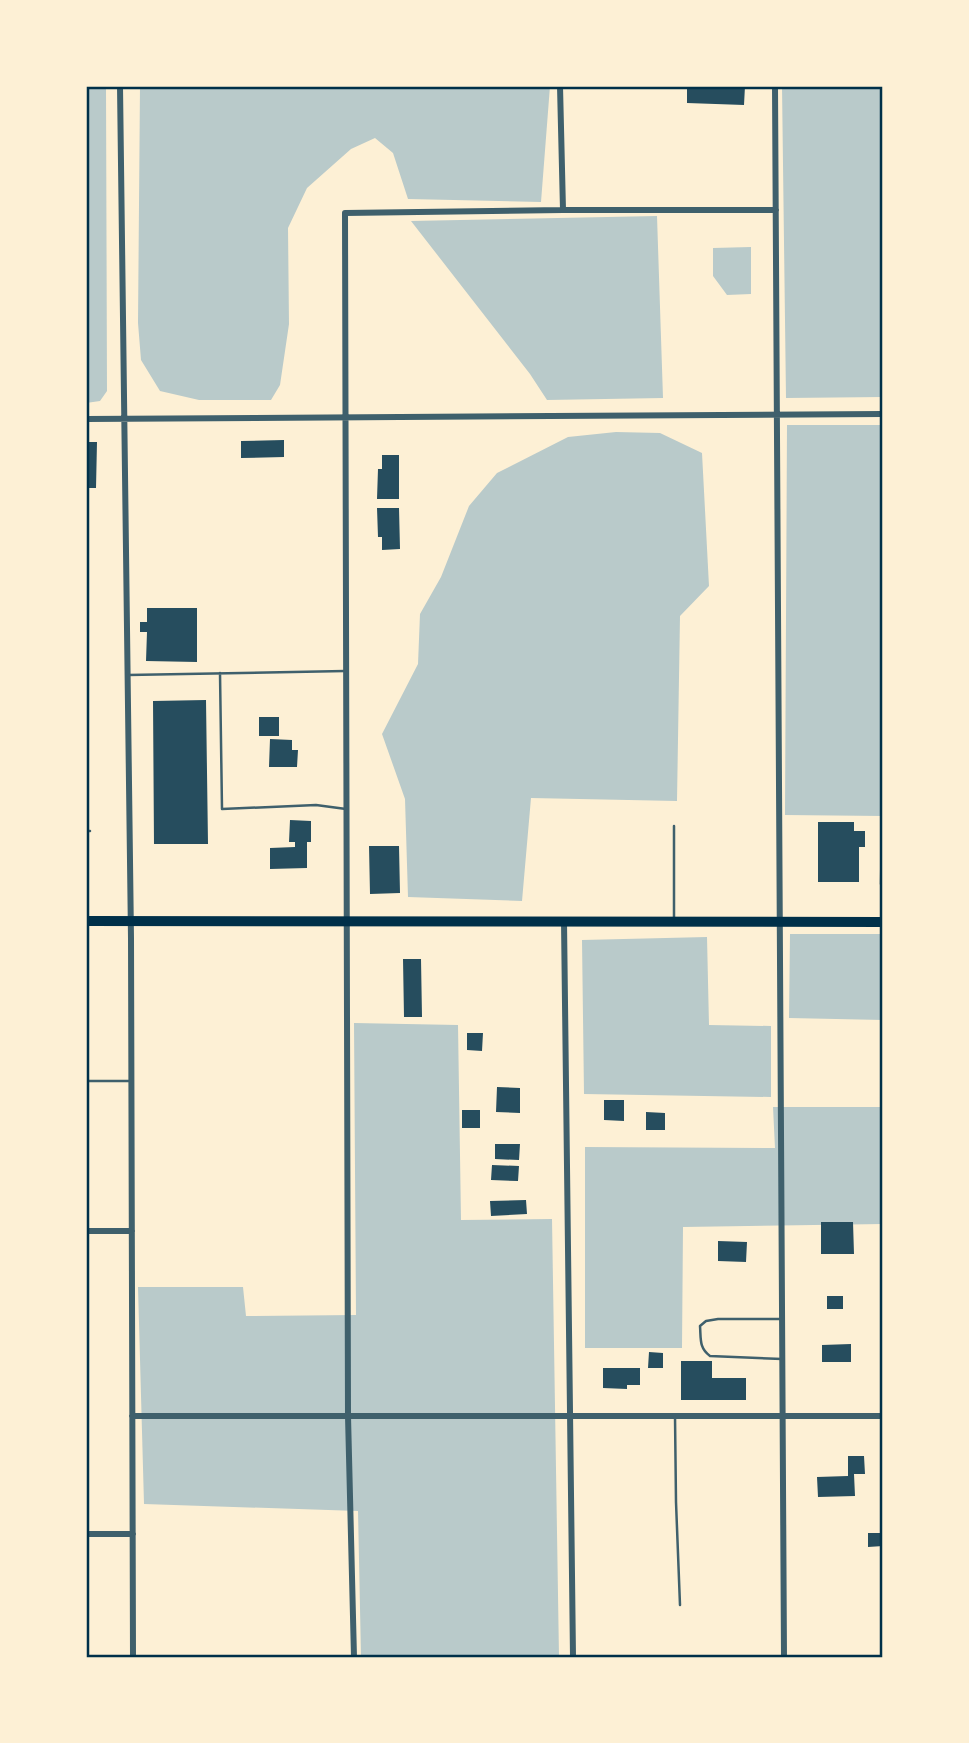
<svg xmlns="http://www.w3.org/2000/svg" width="969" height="1743" viewBox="0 0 969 1743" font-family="'Source Sans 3',sans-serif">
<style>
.green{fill:#b9caca}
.building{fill:#264d5e}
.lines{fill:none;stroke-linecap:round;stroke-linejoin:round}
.service{stroke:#3f606c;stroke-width:2.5}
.minor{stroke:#3f606c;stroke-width:6}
.primary{stroke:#003049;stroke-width:10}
.neatline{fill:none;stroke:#003049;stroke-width:2.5}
</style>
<rect width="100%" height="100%" fill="#fdf0d5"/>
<path class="green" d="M86 86H106L107 391 100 401 86 403Z
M140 86H550L541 202 408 199 393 153 375 138 351 149 307 188 288 228 289 324 280 385 271 400H199L160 391 141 360 138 323Z
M782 86H883V397L786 398Z
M657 216 663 398 547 400 530 374 411 221Z
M751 247V294L727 295 713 276V248Z
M787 425H883V816L785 815Z
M616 432 660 433 702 453 709 586 680 616 677 801 531 798 522 901 408 897 405 799 382 734 418 664 420 614 441 577 469 506 497 473 568 437Z
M790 934H883V1020L789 1018Z
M707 937 709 1025 771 1026V1097L584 1094 582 940Z
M354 1023 458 1025 461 1220 552 1219 559 1657H361L358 1511 144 1504 138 1287H243L246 1316 356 1315Z
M773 1107H883V1224L683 1227 682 1348H585V1147L775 1148Z"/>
<path class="building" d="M687 86H745L744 105 687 103Z
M284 440V457L241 458V441Z
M86 442H97L96 488H86Z
M382 455H399V499H377L378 469H382Z
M377 508H399L400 549 382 550V537H378Z
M147 608H197V662L146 661 147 632H140V622H147Z
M206 700 208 844H154L153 701Z
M259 717H279V736H259Z
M270 739 292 740V750H298L297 767H269Z
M290 820 311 821V842H307V868L270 869V848L295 847V842H289Z
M818 822H854V831H865V847H859V882H818Z
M369 846H399L400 893 370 894Z
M403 959H421L422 1017H404Z
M467 1033H483L482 1051 467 1050Z
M497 1087 520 1088V1113L496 1112Z
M604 1100H624V1121L604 1120Z
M462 1110H480V1128H462Z
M646 1112 665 1113V1130H646Z
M495 1144H520L519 1160 495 1159Z
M492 1165 519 1166 518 1181 491 1180Z
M526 1200 527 1214 491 1216 490 1201Z
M821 1222H853L854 1254H821Z
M718 1241 747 1242 746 1262 718 1261Z
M827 1296H843V1309H827Z
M851 1344V1362H822V1345Z
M649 1352 663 1353V1368H648Z
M681 1361H712V1378H746V1400H681Z
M603 1368H640V1385H627V1389L603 1388Z
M848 1456H864L865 1474H854L855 1496 818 1497 817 1477 848 1476Z
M868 1533H883V1546L868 1547Z"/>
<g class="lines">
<path class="service" d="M220 673 222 809 316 805 346 809
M128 675 345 671
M882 824 881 884H883
M674 826V918
M86 831H90
M86 1081H131
M782 1319H718L706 1321 700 1326C701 1339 699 1348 710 1356L782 1359
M675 1416 676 1502 680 1605"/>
<path class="minor" d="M120 86 131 938 133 1657
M560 86 563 210
M775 86 784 1657
M86 419 883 414
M564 921 573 1657
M86 1231H132
M132 1416H883
M86 1534H133
M354 1657 348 1416 345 213 563 210H776"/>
<path class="primary" d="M86 921 883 922"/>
</g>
<rect width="969" height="1743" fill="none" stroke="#fdf0d5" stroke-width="175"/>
<rect x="88" y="88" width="793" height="1568" class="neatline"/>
</svg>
